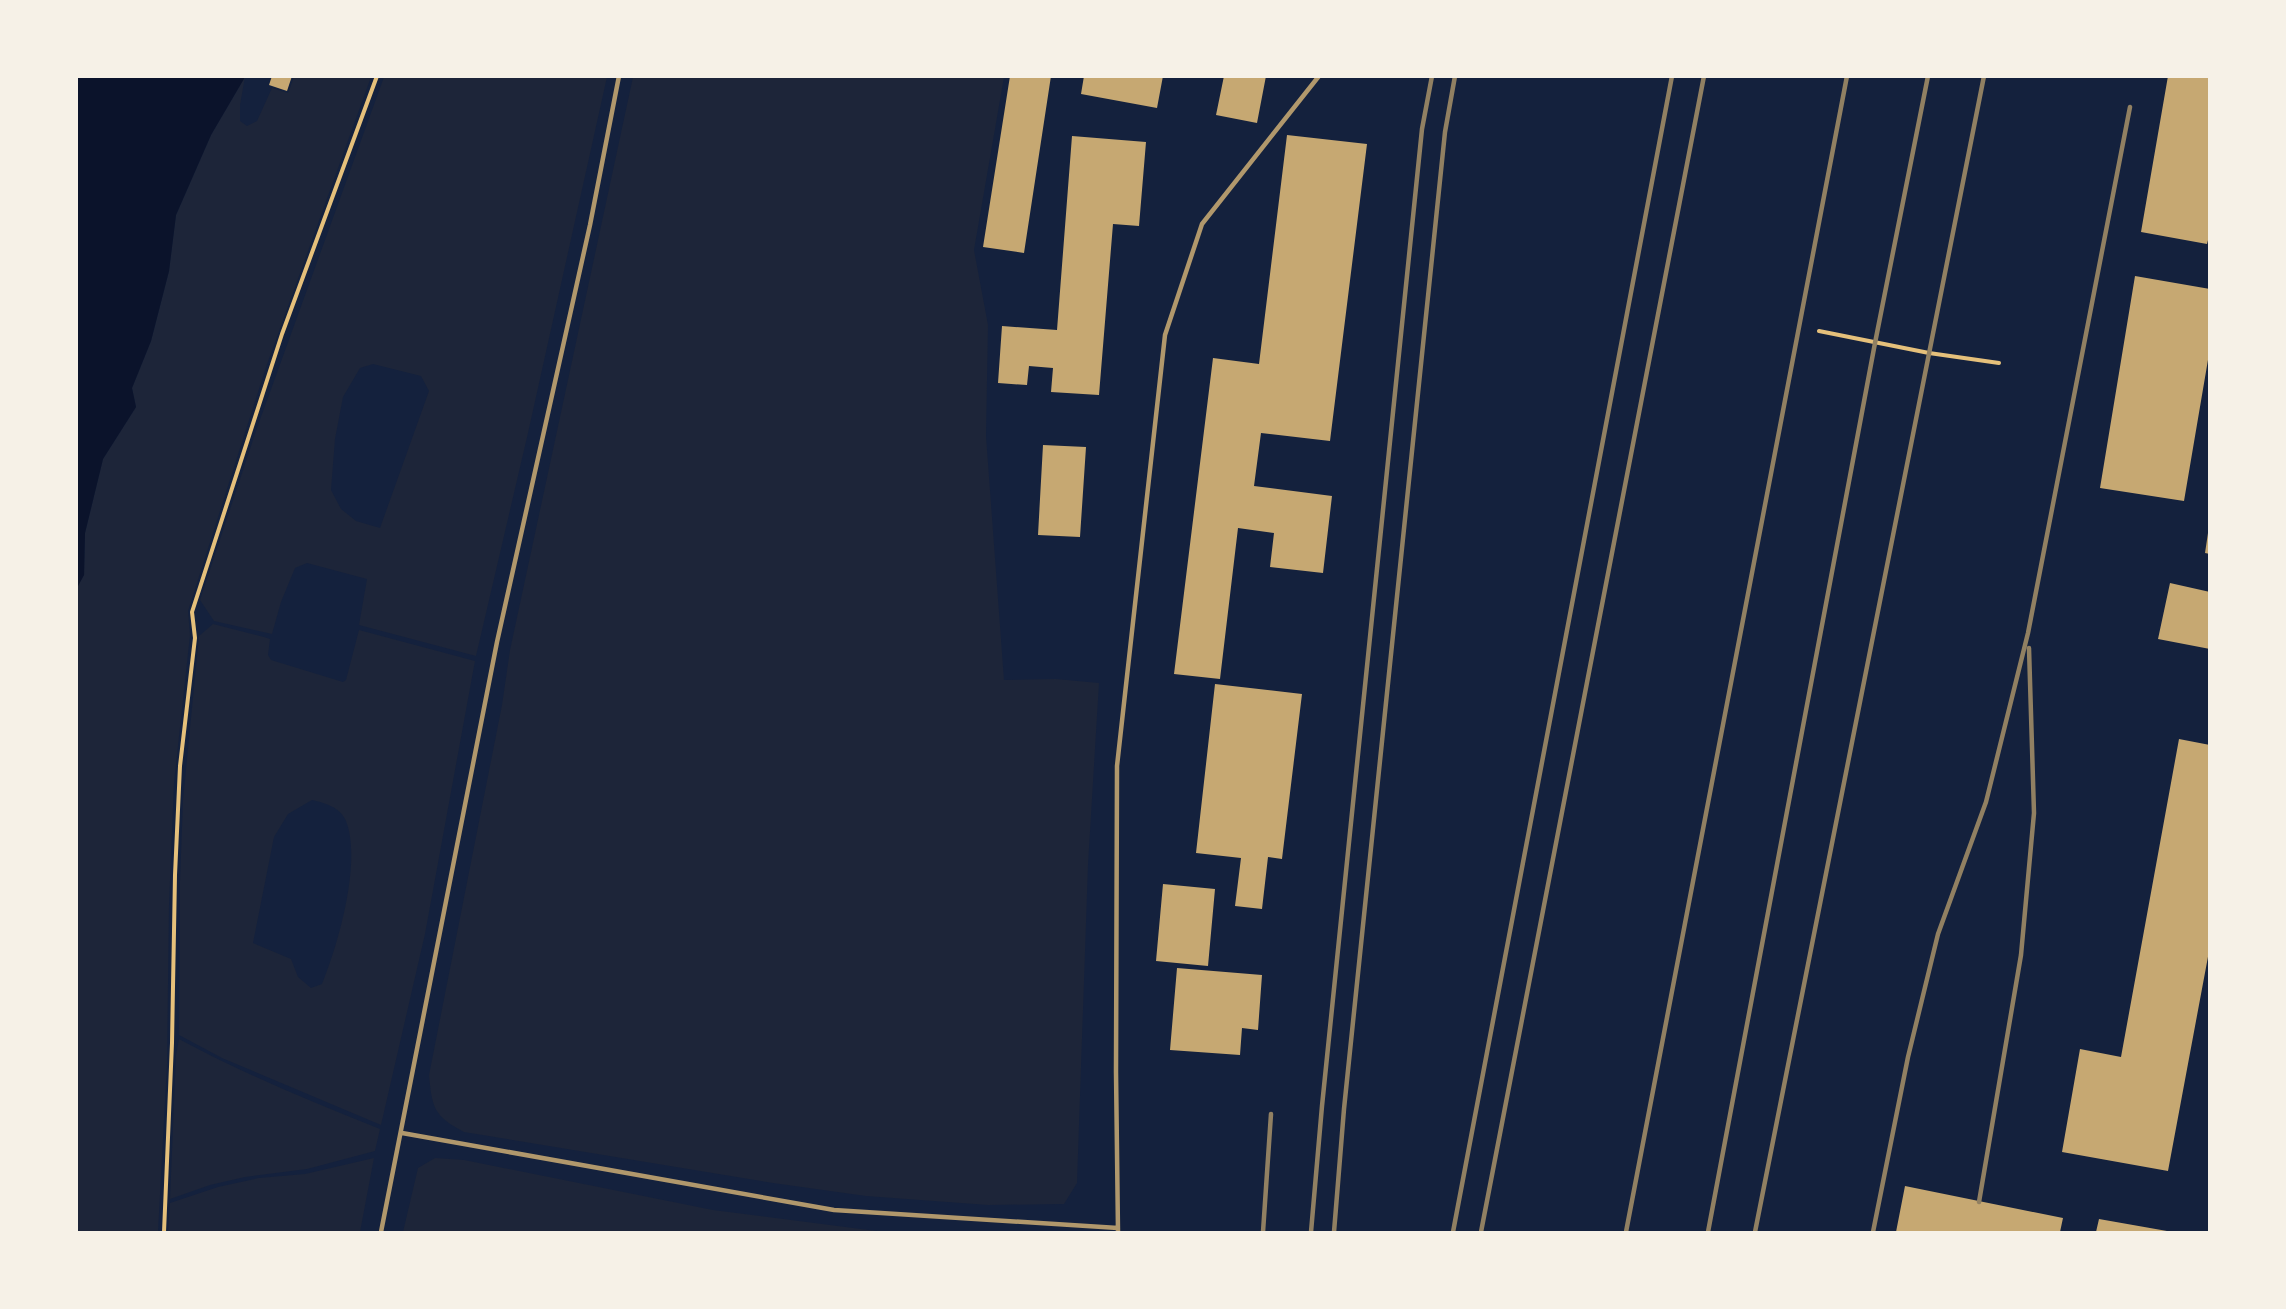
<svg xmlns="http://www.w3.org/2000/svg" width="2286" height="1309" viewBox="0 0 2286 1309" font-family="'Source Sans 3',sans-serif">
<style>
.green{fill:#1d2539;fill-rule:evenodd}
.water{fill:#0b132b}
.building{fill:#c6a872}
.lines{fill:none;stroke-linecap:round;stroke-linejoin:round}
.path{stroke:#e5c07b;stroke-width:4}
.service{stroke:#b1986c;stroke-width:4.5}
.rail{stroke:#918062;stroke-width:4.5}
</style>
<rect width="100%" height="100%" fill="#14213d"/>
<path class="green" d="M245 77 240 105V121L247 126 257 121 272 88 288 93 294 77H371L266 367 188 611 190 635 174 783 169 905 167 1064 158 1232H77L76 588 84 575 85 533 103 459 136 407 132 388 151 341 169 271 176 215 211 135Z
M384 77H607L528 433 476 656 359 625 367 579 307 563 295 568 281 602 272 634 214 621 200 600 257 428ZM373 364 421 376 429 391 380 528 356 521 341 509 331 490 335 439 343 397 360 368Z
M633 77H1004L974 250 988 325 986 436 1004 680 1056 679 1099 683 1088 865 1077 1183 1064 1204 988 1205 866 1196 773 1183 464 1132C434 1116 432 1108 429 1075L502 705 510 650Z
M213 624 264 637 270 639 268 655 271 660 343 682 346 680 359 630 475 661 425 934 381 1125 222 1058 179 1035 180 881 183 800 199 636ZM312 800C325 803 340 807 346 821 362 862 338 945 322 984L311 988 298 977 291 959 253 943 274 837 288 814Z
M179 1039C244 1074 312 1102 380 1129L375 1151 307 1169 245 1177 210 1185 170 1199 176 1055Z
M374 1158 360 1232H168L170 1203 218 1187 259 1178 305 1174Z
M435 1158 464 1160 713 1210 884 1232H403L418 1168Z"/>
<path class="water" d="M77 76 245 77 211 135 176 215 169 271 151 341 132 388 136 407 103 459 85 533 84 575 77 588Z"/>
<path class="building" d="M272 76H292L287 91 269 85Z
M1010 76H1051L1024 253 983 247Z
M1084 76H1163L1157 108 1081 94Z
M1224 76H1266L1257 123 1216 115Z
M2168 76H2210V232L2207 244 2141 232Z
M1287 135 1367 144 1330 441 1261 433 1254 486 1332 496 1323 573 1270 567 1274 533 1238 528 1220 679 1174 674 1213 358 1259 364Z
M1072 136 1146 142 1139 226 1113 224 1099 395 1051 392 1053 368 1029 366 1027 385 998 383 1002 326 1057 330Z
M2135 276 2210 289V348L2184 501 2100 488Z
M1043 445 1086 447 1080 537 1038 535Z
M2208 533H2210V554L2205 553Z
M2170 583 2210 592V649L2158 639Z
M1215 684 1302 694 1282 859 1268 857 1262 909 1235 906 1241 858 1196 853Z
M2179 739 2210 745V946L2168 1171 2062 1152 2080 1049 2121 1057Z
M1163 884 1215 889 1208 966 1156 961Z
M1177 968 1262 975 1258 1030 1242 1028 1240 1055 1170 1050Z
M1905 1186 2063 1218 2060 1232H1896Z
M2099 1219 2167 1231V1232H2096Z"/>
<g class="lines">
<path class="path" d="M1819 331 1929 353 1999 363
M164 1232 172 1043 175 875 180 766 195 638 192 612 282 334 377 76"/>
<path class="service" d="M402 1133 834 1210 1118 1228
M381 1232 497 642 590 225 619 76
M1118 1232 1116 1072 1117 766 1165 335 1202 224 1319 76"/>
<path class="rail" d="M1979 1202 2021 955 2034 813 2029 648
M1263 1232 1271 1114
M1311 1232 1322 1106 1422 129 1432 76
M1334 1232 1344 1109 1445 132 1455 76
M1453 1232 1672 76
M1481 1232 1704 76
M1626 1232 1847 76
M1708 1232 1875 343 1928 76
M1755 1232 1984 76
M1873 1232 1908 1057 1938 934 1986 802 2028 633 2130 107"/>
</g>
<rect width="2286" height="1309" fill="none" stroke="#f6f1e7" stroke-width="156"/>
</svg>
